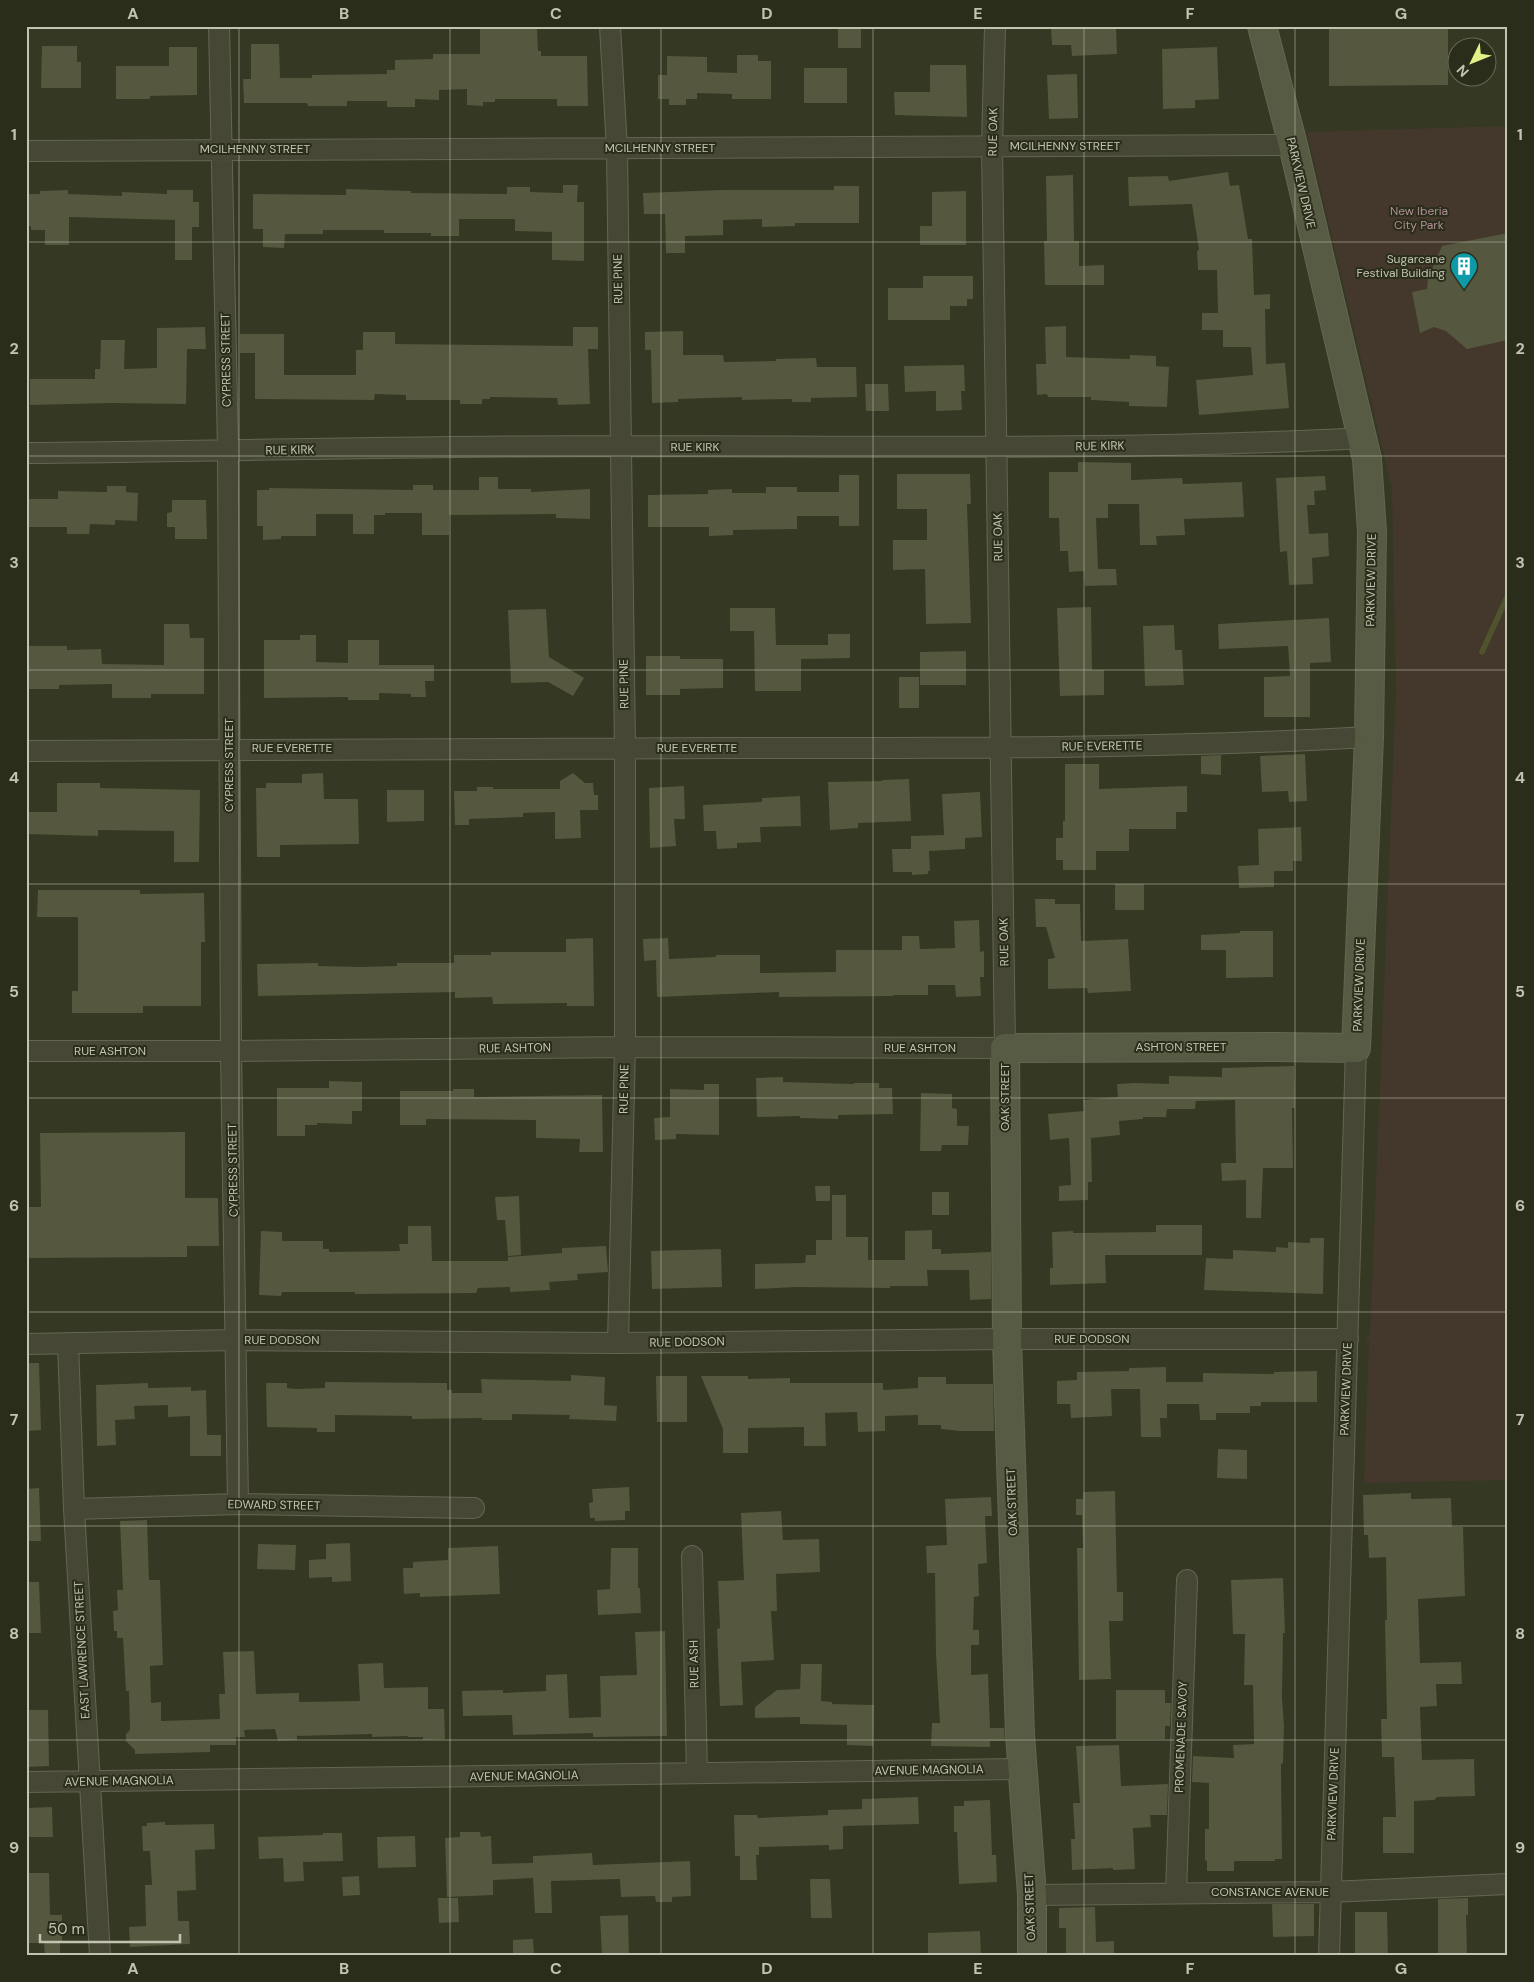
<svg xmlns="http://www.w3.org/2000/svg" width="1534" height="1982" viewBox="0 0 1534 1982" font-family="'DM Sans',sans-serif">
<style>
.green{fill:#44382d}
.lines{fill:none;stroke-linecap:round;stroke-linejoin:round}
.stream{stroke:#4f532e;stroke-width:5.5}
.building{fill:#55573e}
.street-casing{stroke:#646653;stroke-width:22}
.secondary-casing{stroke:#646653;stroke-width:30}
.street{stroke:#464835;stroke-width:20}
.secondary{stroke:#575b44;stroke-width:28}
.grid{fill:none;stroke:#c1c4b0;stroke-width:1;stroke-opacity:0.55}
.labels{text-anchor:middle;dominant-baseline:central;stroke-width:4;stroke-linejoin:round;paint-order:stroke}
.street-label{font-size:12px;fill:#c1c4b0;stroke:#2b2d1b}
.park-label{font-size:12px;fill:#af8e96;stroke:#2b2d1b}
.poi-label{font-size:12px;fill:#c1c4b0;stroke:#2b2d1b;text-anchor:end}
.neatline{fill:none;stroke:#c1c4b0;stroke-width:2}
.grid-label{font-size:16px;text-anchor:middle;font-weight:bold;fill:#c1c4b0}
</style>
<rect width="100%" height="100%" fill="#353822"/>
<path class="green" d="M1508 126V1480L1364 1483 1369 1341 1366 1338 1370 1334 1396 691 1392 489 1307 132Z"/>
<g class="lines">
<path class="stream" d="M1482 652 1508 595"/>
</g>
<path class="building" d="M520 26H537L538 51H541V56H587L588 106H557V99H495V102H483V106L467 105V89L439 90V100L415 99V107H387V101H347V106H308L307 103H244L243 79H251V44H279L280 78H312V75L387 74V70H395V60L433 59V54H480V29L520 28Z
M838 26H861V48H838Z
M1051 26H1116L1117 54 1072 56 1071 45H1052Z
M1329 26H1448V85L1329 86Z
M42 46H77V62H81V88H41Z
M169 47H197V95L150 96V99H116V66H169Z
M1217 47 1219 99 1195 100V108L1163 109 1162 49Z
M737 55H758V61H771V99H732V94L697 93V99H686V105H669V99H658V75H667V56L707 57V72L737 73Z
M930 65H966L967 117 895 115 894 92H930Z
M804 68H847V103H804Z
M1077 74 1078 118 1049 119 1047 75Z
M1228 172 1230 186 1239 185 1248 239H1252L1254 295 1270 294V309H1265L1266 364 1285 363 1289 408 1199 415 1196 380 1253 375 1251 347H1223V330H1202V313H1218L1217 270H1198L1197 251 1199 250 1192 204 1129 206 1128 177 1168 176 1169 181Z
M1073 175 1074 241H1079V266L1104 265V285H1045L1044 241H1047L1046 176Z
M563 185H578L577 202H584V261L552 260V232L515 231V219H459V236H431V233H384V230H323V234H285L284 248 263 247V229H253V194L346 195V189L411 191V193L507 194V187H530V192L563 193Z
M834 186H859V223H795V226L762 227V219L723 220V235L685 236V253H666L665 214H644L643 193 722 190H834Z
M68 190V194L122 196V192L167 194V190H193V202H199V227H192V260H175V220L69 217V245H45V230H31V226H26V194H40V191Z
M966 191V245H920V226H932V192Z
M1508 233V340L1467 349 1446 331 1434 327 1420 333 1412 292 1427 289 1428 279 1442 246Z
M923 276H973V299H967V306H950V320H888V288H923Z
M1066 326V357L1130 359V355L1156 356V366L1169 367 1167 407 1129 406V402L1091 400V397H1048L1047 394 1037 395 1036 364H1046L1045 327Z
M205 327 206 349H187L186 404 112 403 30 405V379H95V369H100L101 340H125L124 369 157 368V328Z
M573 327H598V349H588L590 404 558 405 557 398 490 397V399H482V404H460V400H406V395L375 394 374 400 255 399V353H240V334H284V375H356V350H363V332H395V344L573 346Z
M683 331V355H723L724 362 776 361V359L816 358 817 367H856L857 397 811 398V402H792V399L742 400V397L678 399V402L652 403 651 350H645V332Z
M964 365 965 391H961L962 410 936 411V391L905 392 904 366Z
M865 384H888L889 411H866Z
M1078 462 1131 463V480L1182 478 1183 484 1242 482 1244 517 1184 519 1185 535 1156 536 1157 545H1140L1139 504H1108V518H1096L1098 569H1116L1117 585 1085 586 1084 571 1069 572 1068 551H1060L1059 518H1049V472H1078Z
M897 474H970L971 504H967L971 623 926 624 925 569 893 570V540H927V509H897Z
M839 475H859V526H839V516H797V529L733 530V535L709 536V527H648V495L708 494V490L732 489V493H766V487H797V492H839Z
M1325 476 1326 490 1314 491 1315 505H1307L1309 534 1328 533 1329 556 1312 558 1313 584 1289 585 1287 551 1280 552 1276 478Z
M479 477H498V489H531V492L590 489V519L556 518V514L449 515V535H422V513H385V515H374V534H353V514H316V536H281V539L263 540V526H257V490H269V488L413 490V485H433V490H479Z
M107 486H126V492L138 493 137 521 115 520V525L90 524 89 534H67V527H26V499H58V491L107 492Z
M172 500H206L207 539H175V527H167V513L172 512Z
M1091 607 1092 670H1104V695L1060 696 1057 608Z
M730 608H775L776 645H828V634H850V658L801 659V691H755L754 631H730Z
M546 609 549 657 584 678 573 696 548 682 511 683 508 610Z
M1329 618 1331 662 1310 663V717H1264V677L1290 676 1288 646 1219 649 1218 624Z
M164 624H189L190 638H204V694H151V698H112V684L59 685V689H28V646H67V650L101 649 102 664 164 665Z
M1174 625 1175 650H1182L1184 685 1145 686 1143 626Z
M300 635H316V662L348 663V640H379V665H434V681H425L426 697H411V694L379 693V700H348V697L264 698V640H300Z
M966 651V685H920V652Z
M646 656H680V659H723V688L680 689V695H646Z
M899 677H919V708H899Z
M1305 754 1307 801 1289 802 1288 791 1262 792 1260 756Z
M1221 755V775L1201 774V756Z
M1065 764H1099V789L1187 786V812H1176V829H1129V851H1096V870H1063V860H1056V838H1063V821H1065Z
M323 773 324 799H358L359 844 280 845V857H257L256 788H266V783H302V774Z
M573 773 585 783H593L594 795H598V810H580L581 838 555 839V812L523 813V817L469 819V825H455L454 791H477V787H493V789H560V781Z
M909 779 911 821 858 823V828L830 830 828 782 882 781V780Z
M57 783H100V788L200 790 199 862H174V831L98 830V836L26 834V812H57Z
M684 786 685 819H674L676 846 650 848 649 788Z
M387 790H424V821L387 822Z
M980 792 982 837 965 838V849L929 851 930 871H928V874L912 875V872H893L892 849H911V836L944 835 942 794Z
M800 796 801 826 760 827 761 842 737 843V848L717 849 716 831H704L703 805 762 802V798Z
M1301 827 1302 861H1293V871H1274V887L1239 888 1238 866 1259 865 1258 829Z
M1115 884H1144V910H1115Z
M38 890H140V894L204 893 205 942H201V1006H143V1013H72V991H78V917H37Z
M1035 899H1055V904H1080L1081 941 1128 939 1131 991 1088 993 1087 988 1048 989V959L1055 958 1046 927H1036Z
M979 920 980 952 984 951V977H980L981 996 956 997 955 985H928V995H893V996L779 997V992L657 997 656 960 644 961 643 939 668 938 669 959 716 957V955H760V973L836 972V950H902V936H919L920 949 955 948 954 921Z
M1240 931H1273V977L1226 978V950H1201V935L1240 933Z
M593 938 594 1006H567V1003L493 1004 492 997 455 998V992L258 996 257 964 318 963V966L360 967 397 966V963H454V955H491V952H566V939Z
M1294 1066 1295 1108H1292L1293 1168H1263L1261 1218H1246V1180L1222 1181 1221 1163H1236L1235 1100 1196 1101 1195 1109H1167L1166 1117H1143V1119L1119 1121 1120 1135 1091 1138 1092 1182H1088V1200L1059 1201V1186L1071 1185 1069 1138 1050 1140 1048 1114 1084 1111 1083 1100 1118 1097 1117 1084 1135 1083 1169 1084V1076L1222 1077V1068Z
M783 1077V1082L854 1084V1083H879V1088H892L893 1114 838 1115V1119L800 1118V1116L757 1117 756 1078Z
M329 1081 362 1082V1111H352V1124L317 1123V1125H305V1136H277V1088H329Z
M704 1084H719V1135L676 1134V1139L655 1140 654 1118 670 1117V1089L704 1090Z
M453 1089H474V1097L602 1095 603 1152H579L580 1139 536 1138V1120L426 1119V1125H400V1091H453Z
M921 1093 952 1094V1108L957 1109V1126H969L968 1145H942L941 1151H920Z
M185 1132V1198H218L219 1246H187V1257L26 1258V1207H41L40 1133Z
M815 1186H830V1201H816Z
M932 1192H949V1215H932Z
M832 1195H846V1237H868V1260H905V1231L932 1230V1249H941V1254L991 1252V1299L970 1300 969 1270H927L928 1286H890V1288L797 1287 755 1289V1264L805 1263 806 1255H816V1240H832Z
M519 1196 521 1255 508 1256 505 1220H497L495 1197Z
M1156 1225H1202V1255H1105L1106 1283 1050 1285V1268H1053L1052 1232 1073 1231V1233L1156 1232Z
M408 1226H431L432 1261H508V1257L562 1253V1248L606 1246 608 1272 577 1274 578 1280 549 1282 550 1290 510 1292V1287L478 1288 476 1293 355 1294V1292H282L281 1296 259 1295 261 1231 282 1232V1241H323V1249H329V1252L400 1251 399 1244H408Z
M1310 1238H1324L1323 1294 1204 1290 1206 1258 1233 1259V1250L1276 1252V1247L1288 1248V1242L1310 1243Z
M721 1249 722 1287 652 1289 651 1251Z
M26 1363H39L41 1430 26 1431Z
M1166 1367V1382H1203V1373L1274 1374V1372L1317 1371V1402H1261V1406H1250V1413H1216V1420H1200L1199 1404H1167V1418H1160L1161 1437H1141L1140 1389H1111L1112 1416 1071 1418 1070 1404H1057V1381L1077 1380V1372L1129 1371V1368Z
M571 1375 605 1377 604 1405 617 1406 616 1421 569 1419 570 1415 512 1414V1420H482V1418L412 1419V1416L335 1415V1432H317V1428L267 1427 266 1383H287V1388L296 1389 325 1388V1382L447 1383V1390H452V1393H482L481 1379 571 1381Z
M656 1376H687V1422H657Z
M701 1376H748V1379L790 1378V1383H883V1390L918 1388V1377H946V1384H993L994 1431H960L941 1429V1425H918V1415L885 1416V1431L858 1432 857 1412 825 1413 826 1446H804V1427L748 1428V1453H723V1429Z
M148 1383V1388L191 1387V1391L206 1390 207 1435H221V1456H190V1416L168 1417V1405L134 1406 135 1419 115 1420 116 1445 97 1446 96 1385Z
M1218 1449 1247 1450V1479L1217 1478Z
M629 1487 630 1511H625V1520L595 1521V1518H590L589 1503 593 1502 592 1489Z
M39 1488 41 1541H26V1489Z
M1115 1491 1117 1592H1123V1621H1109L1111 1679 1079 1680 1077 1548H1083L1082 1515H1076V1499H1083V1492Z
M1411 1493V1499L1451 1498 1452 1527H1463L1465 1596 1418 1599 1420 1663 1461 1662 1462 1684H1436L1437 1706 1420 1707 1422 1760 1474 1759 1475 1796 1437 1797 1434 1800 1414 1801V1853H1383V1817H1396L1394 1757H1382L1381 1719H1387L1385 1620H1387L1386 1557 1369 1558 1368 1535H1364L1363 1495Z
M991 1497 992 1516H985L987 1563 978 1564 979 1596 974 1597 973 1630H979V1645H971V1675L988 1674 990 1728H1004L1005 1741H990V1747L931 1746 932 1723H940L936 1654 935 1573H927L926 1546 947 1545 945 1499Z
M781 1511 783 1540 819 1539 820 1572 776 1574 777 1611H771L774 1660 741 1662 743 1705 720 1706 717 1629 720 1628 718 1581 744 1580 741 1513Z
M147 1520 149 1580H160L163 1665 150 1666 151 1703 161 1702V1721L220 1719 219 1694H225L223 1652 254 1651 256 1694 299 1693V1702L360 1701 358 1664 383 1663 384 1688 428 1687V1709H444L445 1739 423 1740V1737H408V1736L372 1737V1734L297 1736V1740L278 1741 275 1729 244 1730 245 1737H236V1745H210V1752L135 1754V1750L126 1741V1734L130 1730 129 1691H126L123 1638H117V1631H114L113 1611 118 1610 117 1590H123L120 1521Z
M350 1543 351 1581 332 1582V1577L309 1578V1560L326 1559V1544Z
M258 1544 296 1545 295 1570 257 1569Z
M498 1546 500 1594 420 1597V1593L404 1594 403 1568H413V1562L448 1560V1548Z
M611 1548H638V1588H640L641 1613 598 1615 597 1590 610 1589Z
M1283 1578 1285 1633H1283L1282 1698 1284 1726 1283 1763 1281 1764 1282 1859H1275V1861H1234V1871H1207V1861L1205 1860V1829H1209V1783L1192 1782 1193 1756 1234 1758 1233 1745 1254 1744 1253 1685H1244L1245 1634H1233L1231 1580Z
M26 1582H39L41 1633H26Z
M665 1631 667 1736 593 1737V1733L513 1735 512 1715 463 1716 462 1691 503 1690V1693L546 1691V1675L567 1674 569 1718 601 1717 600 1676 637 1675 635 1632Z
M801 1664H822L821 1701 832 1702V1704L874 1705 873 1746 847 1745V1725L800 1724V1717L755 1718V1707L777 1690 800 1689Z
M1116 1690H1165V1703H1171L1170 1726H1165V1739H1116Z
M26 1710H48L49 1766 26 1767Z
M1119 1745 1121 1786 1168 1784 1167 1815H1150L1151 1827 1133 1828 1135 1869 1113 1870V1868L1072 1870 1071 1839H1075L1073 1803H1080L1076 1746Z
M918 1797 919 1824 843 1826V1849L829 1850V1845L759 1847V1855H756L757 1880H740V1856H735L734 1815H757L758 1818 828 1815V1810L862 1809V1799Z
M990 1800 992 1855H996L997 1882 959 1884 957 1832H954V1806H964V1801Z
M52 1807 53 1837H26V1808Z
M165 1822V1825L214 1824 215 1849 195 1850 196 1890 177 1891 178 1921H189L190 1944 130 1947 129 1927 146 1926 145 1885H152L150 1851H143L142 1826H147V1823Z
M460 1832H480L481 1837 491 1836 492 1864 533 1863V1856L592 1853 593 1865 690 1861 691 1896 672 1897V1902H656L655 1896 621 1897 620 1879 551 1881 552 1913H535L533 1878 493 1880V1895L447 1897 445 1838 460 1837Z
M323 1833H342L343 1861 303 1862 304 1881 284 1882 283 1858 259 1859 258 1837 323 1835Z
M415 1836 416 1867 378 1868 377 1837Z
M26 1873H49L50 1915H62V1943H60V1956H45L44 1943H26Z
M359 1876 360 1895 343 1896 342 1877Z
M810 1879H830L832 1918H811Z
M438 1898H458L459 1922 439 1923Z
M1468 1898V1915H1466L1467 1956H1438V1899Z
M1272 1904H1314V1936L1273 1937Z
M1095 1907 1096 1942 1114 1941V1956H1066V1928H1059V1908Z
M1355 1912H1387L1388 1956H1355Z
M628 1915 629 1955 602 1956 600 1916Z
M980 1931 981 1956H928V1933Z
M533 1939 534 1956H513V1940Z"/>
<g class="lines">
<g class="street-casing">
<path id="street" d="M219 26 228 450 231 1051 238 1504
M610 26 617 149 625 748V1047L618 1343
M26 151 1293 145
M26 453C225 451 425 446 624 446 870 446 1117 451 1363 438
M26 751C260 748 494 748 728 748 941 748 1155 749 1369 737
M26 1051H231L625 1047 1005 1048 992 146 995 26
M68 1343 74 1509 100 1956
M26 1344 236 1340 618 1343 1007 1339H1348
M74 1509 238 1504 474 1508
M692 1556 697 1773
M26 1782 1021 1769
M1176 1893 1187 1580
M1032 1895 1330 1892 1508 1884
M1329 1956 1356 1048"/>
</g>
<g class="secondary-casing">
<path id="secondary" d="M1032 1956V1895L1020 1735 1007 1339 1005 1048 1275 1047 1356 1048 1369 737 1372 531 1367 459 1293 145 1262 26"/>
</g>
<use href="#street" class="street"/>
<use href="#secondary" class="secondary"/>
</g>
<path class="grid" d="M239 26V1956M450 26V1956M661 26V1956M873 26V1956M1084 26V1956M1295 26V1956M26 242H1508M26 456H1508M26 670H1508M26 884H1508M26 1098H1508M26 1312H1508M26 1526H1508M26 1740H1508"/>
<defs>
<g id="building-pin" transform="scale(1.4375)"><path d="M0 17L-7.5 6A9.5 9.5 0 1 1 7.5 6Z" fill="#0f9aa8" stroke="#2b2d1b"/><path d="M-4-6H4V6H1V3H-1V6H-4ZM-2.5-4.3h1.7v1.8h-1.7ZM.8-4.3h1.7v1.8H.8ZM-2.5-1h1.7V.8h-1.7ZM.8-1h1.7V.8H.8Z" fill="#fff"/></g>
</defs>
<g fill-rule="evenodd">
<use href="#building-pin" x="1464" y="266"/>
</g>
<g class="labels">
<g class="street-label">
<text transform="translate(993 132) rotate(-89)">RUE OAK</text>
<text x="1065" y="146">MCILHENNY STREET</text>
<text x="660" y="148">MCILHENNY STREET</text>
<text x="255" y="149">MCILHENNY STREET</text>
<text transform="translate(1301 183) rotate(77)">PARKVIEW DRIVE</text>
<text transform="translate(618 279) rotate(-91)">RUE PINE</text>
<text transform="translate(226 360) rotate(-91)">CYPRESS STREET</text>
<text transform="translate(1100 446) rotate(-1)">RUE KIRK</text>
<text x="695" y="447">RUE KIRK</text>
<text transform="translate(290 450) rotate(-1)">RUE KIRK</text>
<text transform="translate(998 537) rotate(-91)">RUE OAK</text>
<text transform="translate(1371 580) rotate(-89)">PARKVIEW DRIVE</text>
<text transform="translate(624 684) rotate(-91)">RUE PINE</text>
<text transform="translate(1102 746) rotate(-1)">RUE EVERETTE</text>
<text x="292" y="748">RUE EVERETTE</text>
<text x="697" y="748">RUE EVERETTE</text>
<text transform="translate(229 765) rotate(-90)">CYPRESS STREET</text>
<text transform="translate(1004 942) rotate(-91)">RUE OAK</text>
<text transform="translate(1359 985) rotate(-88)">PARKVIEW DRIVE</text>
<text x="1181" y="1047">ASHTON STREET</text>
<text transform="translate(515 1048) rotate(-1)">RUE ASHTON</text>
<text x="920" y="1048">RUE ASHTON</text>
<text x="110" y="1051">RUE ASHTON</text>
<text transform="translate(624 1089) rotate(-89)">RUE PINE</text>
<text transform="translate(1005 1097) rotate(-90)">OAK STREET</text>
<text transform="translate(233 1170) rotate(-91)">CYPRESS STREET</text>
<text x="1092" y="1339">RUE DODSON</text>
<text x="282" y="1340">RUE DODSON</text>
<text transform="translate(687 1342) rotate(-1)">RUE DODSON</text>
<text transform="translate(1346 1389) rotate(-88)">PARKVIEW DRIVE</text>
<text transform="translate(1012 1502) rotate(-92)">OAK STREET</text>
<text transform="translate(274 1505) rotate(1)">EDWARD STREET</text>
<text transform="translate(82 1650) rotate(-93)">EAST LAWRENCE STREET</text>
<text transform="translate(694 1664) rotate(-91)">RUE ASH</text>
<text transform="translate(1181 1737) rotate(-88)">PROMENADE SAVOY</text>
<text transform="translate(929 1770) rotate(-1)">AVENUE MAGNOLIA</text>
<text transform="translate(524 1776) rotate(-1)">AVENUE MAGNOLIA</text>
<text transform="translate(119 1781) rotate(-1)">AVENUE MAGNOLIA</text>
<text transform="translate(1333 1794) rotate(-88)">PARKVIEW DRIVE</text>
<text x="1270" y="1892">CONSTANCE AVENUE</text>
<text transform="translate(1030 1907) rotate(-92)">OAK STREET</text>
</g>
<g class="park-label">
<text x="1419" y="211">New Iberia<tspan x="1419" dy="14">City Park</tspan></text>
</g>
<g class="poi-label">
<text x="1445" y="259">Sugarcane<tspan x="1445" dy="14">Festival Building</tspan></text>
</g>
</g>
<rect width="1534" height="1982" fill="none" stroke="#2b2d1b" stroke-width="55"/>
<g transform="translate(1472 62) rotate(227)"><circle r="24" fill="#2b2d1b" stroke="#676957"/>
<path d="M0-4L9 19L0 12L-9 19Z" fill="#e2f287"/>
<text y="-8" font-size="14" font-weight="bold" text-anchor="middle" fill="#c1c4b0">N</text>
</g>
<path d="M40 1934v8h140v-8" fill="none" stroke="#c1c4b0" stroke-width="2.5"/>
<text x="48" y="1934" font-size="15" fill="#c1c4b0" stroke="#2b2d1b" stroke-width="4" paint-order="stroke">50 m</text>
<rect x="28" y="28" width="1478" height="1926" class="neatline"/>
<g class="grid-label">
<text x="133" y="19">A</text>
<text x="344" y="19">B</text>
<text x="556" y="19">C</text>
<text x="767" y="19">D</text>
<text x="978" y="19">E</text>
<text x="1190" y="19">F</text>
<text x="1401" y="19">G</text>
<text x="14" y="140">1</text>
<text x="1520" y="140">1</text>
<text x="14" y="354">2</text>
<text x="1520" y="354">2</text>
<text x="14" y="568">3</text>
<text x="1520" y="568">3</text>
<text x="14" y="783">4</text>
<text x="1520" y="783">4</text>
<text x="14" y="997">5</text>
<text x="1520" y="997">5</text>
<text x="14" y="1211">6</text>
<text x="1520" y="1211">6</text>
<text x="14" y="1425">7</text>
<text x="1520" y="1425">7</text>
<text x="14" y="1639">8</text>
<text x="1520" y="1639">8</text>
<text x="14" y="1853">9</text>
<text x="1520" y="1853">9</text>
<text x="133" y="1974">A</text>
<text x="344" y="1974">B</text>
<text x="556" y="1974">C</text>
<text x="767" y="1974">D</text>
<text x="978" y="1974">E</text>
<text x="1190" y="1974">F</text>
<text x="1401" y="1974">G</text>
</g>
</svg>
